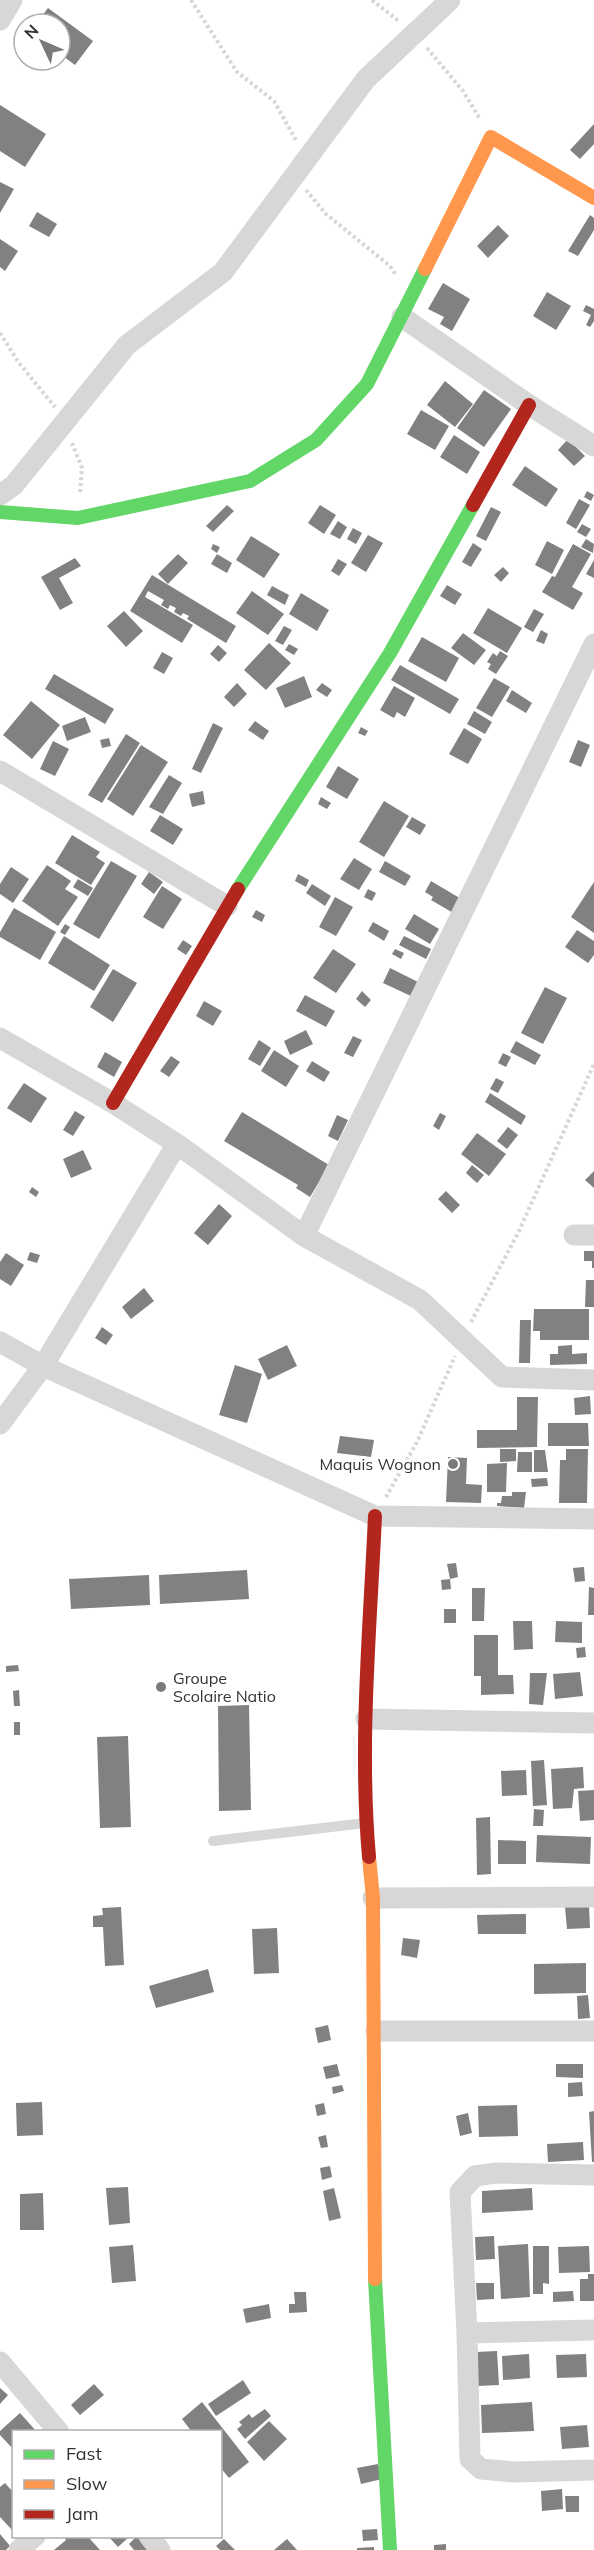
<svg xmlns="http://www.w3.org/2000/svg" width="594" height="2550" viewBox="0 0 594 2550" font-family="Mulish,sans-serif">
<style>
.building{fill:#818181}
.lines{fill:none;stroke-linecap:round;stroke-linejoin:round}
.path{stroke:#d6d6d6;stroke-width:4;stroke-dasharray:3 3;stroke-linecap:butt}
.lane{stroke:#d7d7d7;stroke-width:10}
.street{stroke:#d7d7d7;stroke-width:21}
.fast{stroke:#63d668;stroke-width:14}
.slow{stroke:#ff974d;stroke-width:14}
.jam{stroke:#b3261e;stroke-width:14}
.poi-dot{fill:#7a7a7a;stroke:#fff;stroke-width:2}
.labels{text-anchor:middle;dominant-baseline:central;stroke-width:6;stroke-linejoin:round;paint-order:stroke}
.poi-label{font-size:16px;fill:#333;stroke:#fff;text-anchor:end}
</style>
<rect width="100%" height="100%" fill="#fff"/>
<path class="building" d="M48 8 93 41 75 65 60 54V24H36Z
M0 105 46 134 25 167 0 151Z
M594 124V144L580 159 570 150Z
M0 182 14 189 0 213Z
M37 212 57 224 49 237 29 226Z
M590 215 594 218V230L578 256 568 251Z
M498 225 509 236 488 258 477 246Z
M0 239 18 251 5 271 0 267Z
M443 283 470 299 452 331 440 324 444 317 428 309Z
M547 292 571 306 556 330 533 316Z
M586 305 594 309V321L590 327 586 325 591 315 583 311Z
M445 381 473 404 455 427 427 405Z
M484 390 511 409 484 447 457 428Z
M421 410 449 426 435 450 407 434Z
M454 435 480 452 467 474 440 457Z
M568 439 585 456 574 466 558 450Z
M525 466 558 489 546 507 512 485Z
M587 491 594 495 591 501 584 497Z
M579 499 590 505 576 529 566 523Z
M227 505 234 511 213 532 206 526Z
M320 505 336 515 324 534 308 523Z
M491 507 501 512 486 541 476 536Z
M338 521 347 527 340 539 330 534Z
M582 524 591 529 586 537 577 532Z
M353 528 362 533 356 544 347 539Z
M368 535 383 543 366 572 351 563Z
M251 536 280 554 264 578 236 560Z
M586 539 594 544 593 553 581 547Z
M547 541 564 550 552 574 535 565Z
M473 543 482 549 471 567 462 562Z
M213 544 220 547 217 553 211 549Z
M573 544 591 554 572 587 583 593 573 610 542 592 552 576 555 577Z
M178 554 188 563 168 584 158 574Z
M217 554 232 563 227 573 211 564Z
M75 558 81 566 59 578 73 603 60 610 41 577Z
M338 559 347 564 339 576 331 571Z
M594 560V578L586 574Z
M503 567 509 573 501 582 494 575Z
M152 575 236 626 226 643 187 619 189 616 183 613 181 616 174 612 176 608 170 605 168 609 161 605 164 600 148 591 145 597 193 625 182 643 130 611Z
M447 585 462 594 455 605 440 596Z
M272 586 289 595 285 605 267 595Z
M252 591 284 614 268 635 236 613Z
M301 593 329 610 317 631 289 614Z
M488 608 522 628 507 653 473 633Z
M534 609 544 614 533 632 524 627Z
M124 611 143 631 126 647 107 626Z
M284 626 292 630 283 645 275 641Z
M541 630 548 634 544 644 536 641Z
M463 633 486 650 474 665 451 648Z
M422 637 459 658 446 682 408 661Z
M269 643 291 663 266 690 244 670Z
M289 644 298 649 294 655 285 650Z
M218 645 227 653 219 662 210 654Z
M500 651 508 656 496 674 488 669 491 664 487 662 493 653 497 656Z
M162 652 173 658 164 674 153 668Z
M400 665 459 699 450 714 391 680Z
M54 674 114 709 105 724 45 689Z
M304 676 312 697 285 708 276 688Z
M494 678 510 687 492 717 476 708Z
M237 683 247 694 234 707 224 697Z
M322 683 332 690 327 697 316 690Z
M394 686 415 698 405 717 397 712 394 718 380 710Z
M512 690 532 703 526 713 506 701Z
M31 701 60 725 32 759 3 735Z
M474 711 492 722 485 734 467 724Z
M85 717 91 732 67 741 62 726Z
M255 721 269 731 263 740 248 730Z
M213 723 223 728 201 773 192 769Z
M361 727 368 731 365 736 358 733Z
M464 728 482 739 468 764 449 754Z
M126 734 140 743 102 803 88 795Z
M109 738 111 746 102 748 100 740Z
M578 740 590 745 581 767 569 762Z
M53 741 69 749 55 776 40 769Z
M141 745 168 762 133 816 107 799Z
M338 766 359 779 347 799 326 787Z
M169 775 182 783 163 814 149 807Z
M203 791 205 804 192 807 189 794Z
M321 797 331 803 327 809 318 804Z
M384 801 409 816 384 857 359 842Z
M160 815 183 829 173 845 150 831Z
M412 817 426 825 420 835 406 827Z
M72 835 100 852 96 857 105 863 91 885 55 863Z
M354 858 372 869 359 890 340 879Z
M111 861 137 876 99 939 73 924Z
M385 861 411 876 405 886 379 872Z
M47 865 71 881 65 889 78 897 58 926 22 901Z
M11 867 29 879 13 903 0 894V884Z
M149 872 163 882 154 894 141 884Z
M298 874 309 880 306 887 295 881Z
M78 879 93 888 88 896 73 887Z
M431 881 463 900 455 914 431 900 433 897 425 892Z
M594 882V933L571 917Z
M312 884 331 896 325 906 306 893Z
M162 886 182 899 163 929 143 917Z
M368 889 376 893 372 901 364 897Z
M335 897 353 907 336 936 319 927Z
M14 908 56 932 40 960 0 937V932Z
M256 910 265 915 262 922 252 917Z
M414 914 439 929 430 944 405 929Z
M373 922 389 931 384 941 368 931Z
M65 924 70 927 65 935 60 932Z
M577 930 594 941V955L588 963 565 947Z
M64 936 110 965 94 991 48 963Z
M404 936 431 949 426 959 399 945Z
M183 940 192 946 186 955 177 949Z
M333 949 356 964 336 993 313 978Z
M395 949 404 953 401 959 392 954Z
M390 968 420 983 413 997 383 983Z
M113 969 137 983 113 1022 90 1007Z
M545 987 567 998 543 1044 521 1033Z
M362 991 371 1000 365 1007 356 999Z
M305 995 335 1011 326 1027 296 1011Z
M204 1001 222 1011 213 1026 196 1016Z
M306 1030 313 1044 290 1055 284 1041Z
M353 1036 362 1040 353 1057 344 1053Z
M259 1040 271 1048 260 1066 248 1059Z
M516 1041 541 1055 535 1065 510 1052Z
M274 1050 299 1066 286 1087 261 1071Z
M105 1052 122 1062 114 1077 97 1067Z
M503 1053 511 1057 506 1067 498 1063Z
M171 1056 180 1062 169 1077 160 1071Z
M312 1061 330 1072 324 1082 306 1071Z
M496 1078 504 1082 498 1093 490 1089Z
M24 1083 47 1098 31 1123 7 1108Z
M490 1093 526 1116 521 1125 485 1102Z
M75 1111 85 1117 73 1136 63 1130Z
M242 1112 329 1165 310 1197 296 1188 298 1185 224 1141Z
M440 1113 446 1116 439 1130 433 1126Z
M337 1115 348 1120 338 1141 328 1136Z
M508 1127 518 1135 507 1149 497 1141Z
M477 1133 506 1154 489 1176 461 1154Z
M83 1150 92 1169 71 1178 63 1159Z
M472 1165 484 1175 477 1183 466 1173Z
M594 1171V1188L585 1180Z
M32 1187 39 1192 36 1197 29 1192Z
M446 1191 460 1205 452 1213 438 1199Z
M219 1204 232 1216 208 1245 194 1233Z
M584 1251H594V1268H592V1261H584Z
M30 1252 40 1255 37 1263 27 1260Z
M6 1253 24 1265 11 1286 0 1279V1262Z
M586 1280H594V1307H585Z
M144 1288 154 1301 131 1319 122 1307Z
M534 1309H589V1340H540V1331H533Z
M520 1320H531L530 1363H519Z
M102 1327 113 1335 106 1345 95 1338Z
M287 1345 297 1366 268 1380 258 1359Z
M572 1345V1354L587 1353V1364L550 1365V1354H558V1346Z
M235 1365 262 1374 247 1423 219 1415Z
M590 1396 591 1414 575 1415 574 1398Z
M517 1397H538L537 1447 477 1448V1430H517Z
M548 1423H588L589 1446H548Z
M340 1436 374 1440 371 1457 337 1453Z
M500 1449H516V1461L500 1462Z
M566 1449H588L587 1503H559L560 1460H566Z
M534 1450H545L548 1472H534Z
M518 1452H532V1472H517Z
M448 1457 467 1458 466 1484 482 1485 481 1503 446 1502Z
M507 1463 506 1492H487V1464Z
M547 1478 548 1486 532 1487 531 1479Z
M512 1492H526L524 1508 497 1506V1503H501L502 1496H512Z
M456 1563 458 1577 450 1579 447 1564Z
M584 1567 585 1581 575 1582 573 1568Z
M247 1570 249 1599 160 1604 159 1575Z
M149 1575 150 1605 71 1609 69 1579Z
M450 1579 451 1589 442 1590 441 1580Z
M589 1587 594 1588V1615H588Z
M472 1588H485L484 1621H472Z
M444 1609H456V1623H444Z
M513 1621H532L533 1649 514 1650Z
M556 1621 582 1622V1643L555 1642Z
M474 1635H498V1675H513L514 1694 481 1695V1676H474Z
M585 1647 586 1657 577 1658 576 1648Z
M18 1665 19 1671 6 1672V1666Z
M580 1672 583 1696 555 1699 553 1674Z
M530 1673H547L543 1705 529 1704Z
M19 1690 20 1706H14L13 1691Z
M249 1705 251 1810 219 1811 218 1706Z
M14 1722H20V1735H14Z
M128 1736 131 1827 100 1828 97 1737Z
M544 1760 547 1805 533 1806 531 1761Z
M583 1767 584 1788 574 1789 572 1808 553 1809 551 1769Z
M526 1770 527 1795 502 1796 501 1771Z
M594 1790V1820L580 1821 578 1791Z
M534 1809 544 1810 543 1826H533Z
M490 1817 491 1874 477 1875 476 1818Z
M537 1835 591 1837 590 1864 536 1862Z
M498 1840 526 1841V1864H498Z
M589 1906 590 1928 567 1929 565 1907Z
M121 1907 124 1965 105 1966 103 1927H93V1916L103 1915 102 1908Z
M526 1914V1934H478L477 1915Z
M277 1928 279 1973 254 1974 252 1929Z
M403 1938 420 1940 417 1958 401 1955Z
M586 1963V1993L534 1994V1964Z
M208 1969 214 1992 156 2008 149 1986Z
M588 1995 590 2018 578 2019 577 1996Z
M328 2025 331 2040 318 2043 315 2028Z
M337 2064 340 2076 326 2079 323 2067Z
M556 2064H583V2078L556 2077Z
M582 2082 583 2096 568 2097V2083Z
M342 2085 344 2091 333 2094 332 2087Z
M42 2102 43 2135 17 2136 16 2103Z
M324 2103 326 2114 317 2116 315 2105Z
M517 2105 518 2136 479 2137 478 2106Z
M594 2111V2162H592L589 2112Z
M468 2113 472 2133 460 2136 456 2116Z
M326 2135 328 2147 321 2148 318 2137Z
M583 2142 584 2160 548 2162 547 2144Z
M330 2166 332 2177 322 2180 320 2168Z
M128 2187 130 2223 109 2225 106 2188Z
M334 2188 341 2218 329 2221 323 2191Z
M532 2188 533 2210 482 2213V2191Z
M43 2193 44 2230H20V2194Z
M494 2236 495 2259 476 2260 475 2237Z
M528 2244 530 2297 501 2299 498 2246Z
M133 2245 136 2281 112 2283 109 2247Z
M533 2246H549V2284L543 2283V2294H533Z
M589 2246 590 2272 559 2273 558 2247Z
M588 2274H594V2301H580V2279H588Z
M476 2283H494V2299L477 2300Z
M573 2291 574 2301 553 2302V2292Z
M294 2292H306L307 2312 289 2313V2304H295Z
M269 2304 271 2318 246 2323 243 2309Z
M497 2351 499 2385 478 2386 476 2352Z
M529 2354 530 2378 503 2380 502 2356Z
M586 2354 587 2377 557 2378 556 2355Z
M243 2380 251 2393 216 2416 208 2404Z
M94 2384 104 2395 80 2415 71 2405Z
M0 2388 8 2395 0 2404Z
M202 2402 249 2462 229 2478 220 2467V2432H192L182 2419Z
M532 2402 534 2431 482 2433 481 2405Z
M265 2409 271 2416 245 2439 237 2429 242 2425 239 2422 249 2414 252 2418Z
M20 2413 37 2432H14V2450L0 2435V2431Z
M269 2421 287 2439 264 2461 247 2442Z
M587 2425 589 2447 562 2449 560 2427Z
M378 2464 382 2479 361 2484 357 2468Z
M5 2483 14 2493 12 2530 0 2517V2487Z
M562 2489 563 2509 542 2511 541 2491Z
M565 2496H579V2512H566Z
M377 2529 378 2540 363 2541 362 2530Z
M0 2534 10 2546 6 2550H0Z
M63 2536H93L90 2539 100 2550H54L66 2540Z
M108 2536H130L118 2547Z
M137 2536 151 2550H134L129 2544Z
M224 2539 235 2550H220L216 2546Z
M287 2539 297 2550H274Z
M446 2544V2550H434V2545Z
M374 2547V2550H357V2548Z"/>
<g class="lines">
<path class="path" d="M191 0 237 72 274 101 297 142
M372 0 400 22
M427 48 463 91 480 119
M306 190 326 214 390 266 396 275
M0 333 19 363 55 407
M72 443 82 468 80 493
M471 1322 519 1231 594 1064
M386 1497 417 1442 455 1356"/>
<path class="lane" d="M213 1841 365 1823"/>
<path class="street" d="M0 20 12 0
M402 317 529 405 594 446
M0 495 14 485 127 345 223 272 366 79 450 0
M0 771 227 906
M0 1038 113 1103 177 1144 304 1236 420 1300 502 1377 594 1380
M574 1235H594
M304 1236 594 644
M0 1342 43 1366 375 1516 594 1519
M0 1424 43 1366 177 1144
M366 1719 594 1723
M373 1898 594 1897
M376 2031H594
M594 2175 496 2173 475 2176 460 2192 467 2333 470 2459 481 2469 514 2472 594 2470
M467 2333 594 2330
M0 2362 59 2432
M149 2536 160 2550
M19 2550 35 2536"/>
<path class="fast" d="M0 512 78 518 250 481 316 440 367 384 425 269
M238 889 390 653 473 505
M375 2279 390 2550"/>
<path class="slow" d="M425 269 491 137 594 198
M369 1857 373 1898 375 2279"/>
<path class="jam" d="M473 505 529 405
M113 1103 238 889
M369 1857C359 1744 370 1629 375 1516"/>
</g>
<g class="poi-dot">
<circle cx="453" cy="1464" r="6"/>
<circle cx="161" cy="1687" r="6"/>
</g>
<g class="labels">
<g class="poi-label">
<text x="441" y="1464">Maquis Wognon</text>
<text x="173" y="1678" text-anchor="start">Groupe<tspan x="173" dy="18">Scolaire Natio</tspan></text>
</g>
</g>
<rect x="12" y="2430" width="210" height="108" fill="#ffffff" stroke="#adadad" stroke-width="1.5"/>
<rect x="24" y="2450" width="30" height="9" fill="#63d668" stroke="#adadad" stroke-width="1.5"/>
<text x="66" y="2460" font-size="18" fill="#333333">Fast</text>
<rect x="24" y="2480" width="30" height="9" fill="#ff974d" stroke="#adadad" stroke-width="1.5"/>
<text x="66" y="2490" font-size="18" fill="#333333">Slow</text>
<rect x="24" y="2510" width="30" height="9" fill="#b3261e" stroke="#adadad" stroke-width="1.5"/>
<text x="66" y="2520" font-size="18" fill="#333333">Jam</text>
<g transform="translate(42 42) rotate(314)"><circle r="28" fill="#ffffff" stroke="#adadad" stroke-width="1.5"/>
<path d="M0-4.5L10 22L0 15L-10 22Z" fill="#7a7a7a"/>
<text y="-9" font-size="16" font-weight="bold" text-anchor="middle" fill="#333333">N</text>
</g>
</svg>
